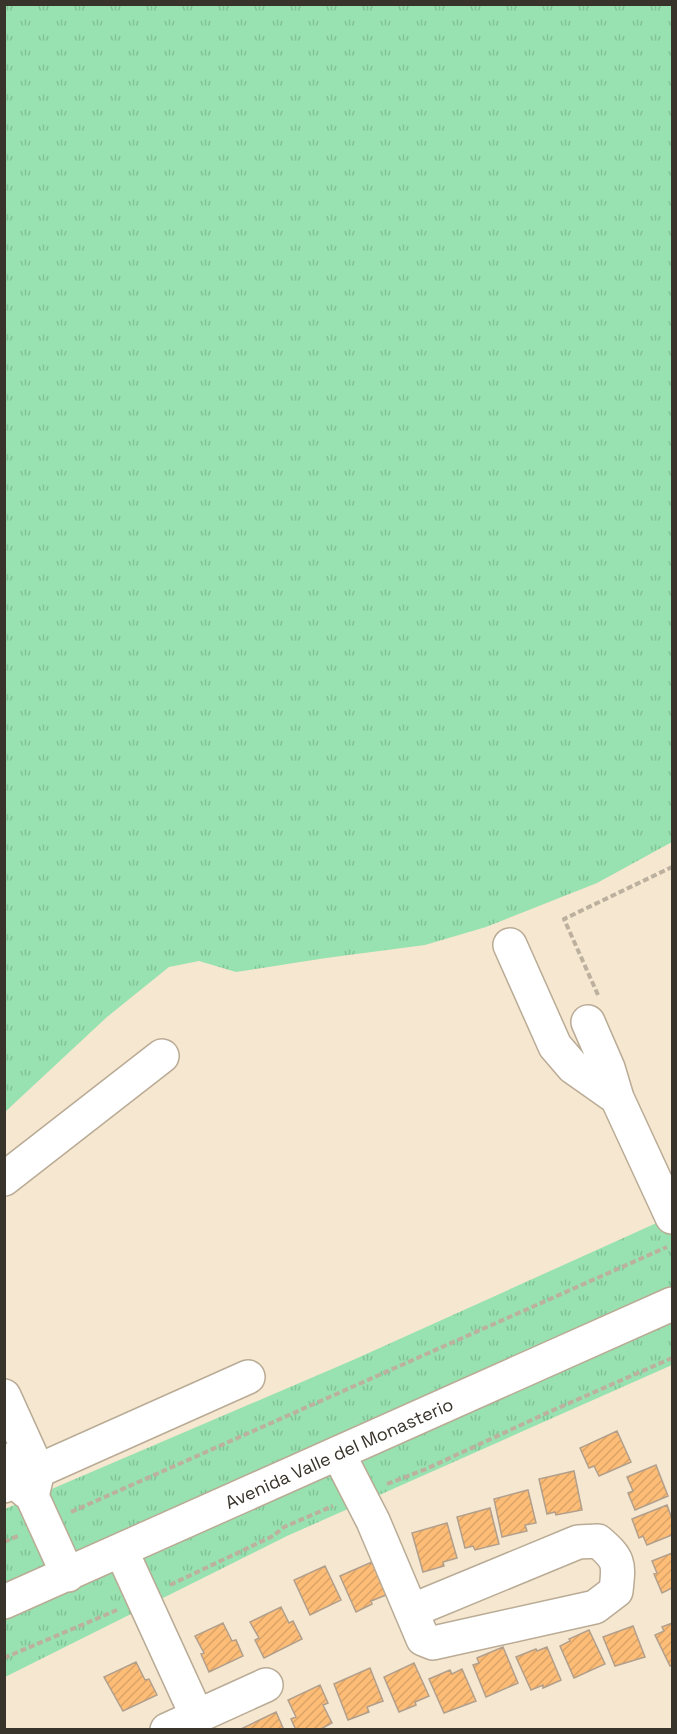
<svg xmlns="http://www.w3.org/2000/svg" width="677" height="1734" viewBox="0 0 677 1734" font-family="'Space Grotesk',sans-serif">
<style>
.grass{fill:url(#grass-tufts)}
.building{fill:url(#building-hatch);stroke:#b19f8c;stroke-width:1.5}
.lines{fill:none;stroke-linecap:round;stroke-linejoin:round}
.minor-casing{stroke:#b9ab95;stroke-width:36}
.path{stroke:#bcb09e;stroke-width:4;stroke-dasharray:6 3;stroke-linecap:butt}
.minor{stroke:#fff;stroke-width:33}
.labels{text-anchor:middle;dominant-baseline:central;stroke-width:4.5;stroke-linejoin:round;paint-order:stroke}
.street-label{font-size:18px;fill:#39342b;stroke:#fff}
</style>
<defs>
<pattern id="grass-tufts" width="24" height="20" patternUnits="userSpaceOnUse" patternTransform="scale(1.5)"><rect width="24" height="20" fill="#97e2b0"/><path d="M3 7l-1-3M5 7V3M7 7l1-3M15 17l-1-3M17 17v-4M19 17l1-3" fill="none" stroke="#83c298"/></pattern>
<pattern id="building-hatch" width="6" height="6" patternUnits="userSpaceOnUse" patternTransform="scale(1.5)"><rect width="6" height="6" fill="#febd77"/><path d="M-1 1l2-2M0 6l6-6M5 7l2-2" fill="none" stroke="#daa367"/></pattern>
</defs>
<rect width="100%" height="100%" fill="#f6e7d0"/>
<path class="grass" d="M5 4 672 5V842L597 883 486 927 425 945 326 958 236 972 199 961 169 967 107 1017 5 1112Z
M672 1216V1365L287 1536 5 1677V1509L353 1360Z"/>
<path class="building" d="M617 1431 631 1462 599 1476 594 1466 589 1468 580 1448Z
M656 1465 668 1496 635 1510 628 1493 633 1491 627 1477Z
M574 1471 582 1510 556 1515 555 1512 547 1514 539 1479Z
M528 1490 536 1523 525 1525 527 1531 502 1537 494 1499Z
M667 1505 672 1519V1535L647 1545 643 1536 639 1538 632 1519Z
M490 1508 499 1544 475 1550 473 1546 465 1548 457 1517Z
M447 1523 457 1558 443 1562 444 1566 423 1572 412 1533Z
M672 1553V1588L662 1593 654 1574 657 1573 652 1561Z
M372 1562 386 1595 371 1601 372 1604 356 1612 340 1576Z
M325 1566 341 1600 310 1615 294 1580Z
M281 1607 289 1623 293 1621 302 1639 264 1658 255 1640 259 1638 250 1622Z
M223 1623 232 1641 236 1640 243 1656 209 1672 201 1654 204 1653 195 1636Z
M672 1623V1665L670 1666 655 1635 664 1631 662 1627Z
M633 1626 645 1657 615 1666 603 1637Z
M589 1630 605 1664 574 1678 560 1646 570 1641 569 1639Z
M503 1647 518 1683 486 1697 473 1665 479 1663 477 1658Z
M547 1647 561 1680 543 1688V1685L531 1690 516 1657 536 1649 537 1651Z
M136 1662 145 1680 149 1679 157 1695 123 1711 104 1677Z
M414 1663 429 1696 415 1702 416 1705 399 1712 384 1677Z
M370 1668 383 1701 367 1707 369 1712 348 1720 334 1684Z
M462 1669 476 1701 444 1713 429 1679 450 1670 452 1674Z
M320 1685 328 1703 323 1705 332 1723 319 1730H296L291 1719 296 1717 288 1700Z
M276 1712 284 1730H242L241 1729Z"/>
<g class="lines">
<g class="minor-casing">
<path id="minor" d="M510 945 555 1046 573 1067 617 1098 672 1217
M588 1022 608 1068 617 1098
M4 1179 162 1056
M4 1396 38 1471 33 1492
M338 1453 373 1521 423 1639 433 1643 595 1607 616 1591C619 1563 620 1560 598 1541L578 1542 411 1611
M4 1460 15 1482 32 1496 68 1575
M4 1486 248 1377
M121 1550 197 1716
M4 1602 672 1304
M167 1730 266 1685"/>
</g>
<path class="path" d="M598 995 564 919 672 867
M387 1484 426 1469 549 1412 672 1358
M71 1512 667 1247
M4 1542 18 1536
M170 1585 273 1536 284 1527 333 1506
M4 1658 117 1610"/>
<use href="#minor" class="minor"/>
</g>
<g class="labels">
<g class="street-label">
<text transform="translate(339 1453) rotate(-24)">Avenida Valle del Monasterio</text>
</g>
</g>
<rect width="677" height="1734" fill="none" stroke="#39342b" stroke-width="12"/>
</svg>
